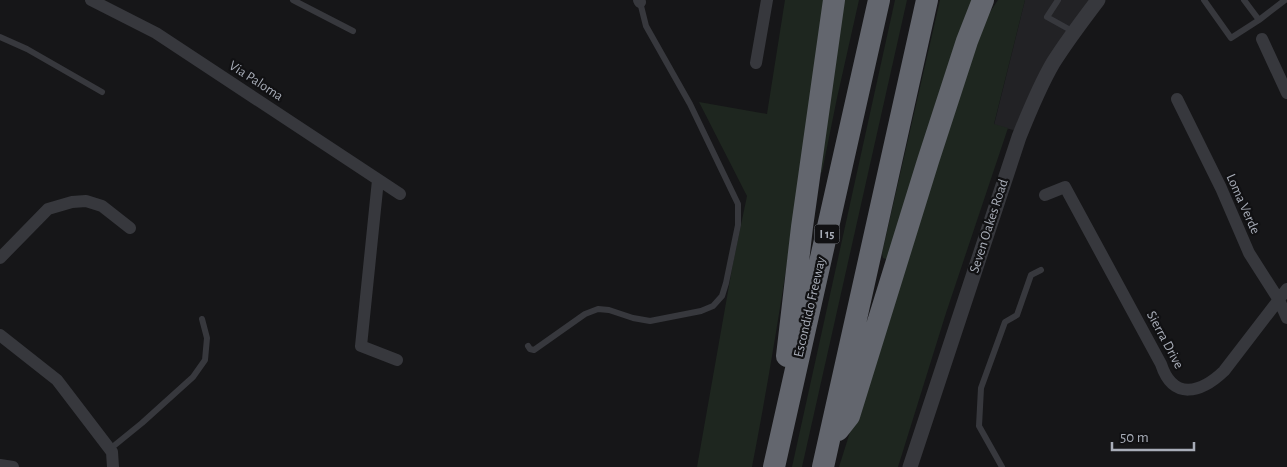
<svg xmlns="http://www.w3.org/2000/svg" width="1287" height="467" viewBox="0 0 1287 467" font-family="'Alegreya Sans',sans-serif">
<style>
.built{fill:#222225}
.green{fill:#1e261f}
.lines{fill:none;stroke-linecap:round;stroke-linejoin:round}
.service{stroke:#37383d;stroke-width:6}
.minor{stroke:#37383d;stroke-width:12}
.tertiary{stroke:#37383d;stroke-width:15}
.motorway{stroke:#63666e;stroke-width:22}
.labels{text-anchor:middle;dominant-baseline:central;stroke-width:4.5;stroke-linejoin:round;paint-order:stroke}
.shield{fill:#111113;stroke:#7b7e86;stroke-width:1}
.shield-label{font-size:12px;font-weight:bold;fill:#a8adb8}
.street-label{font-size:14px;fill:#a8adb8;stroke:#111113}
</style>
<rect width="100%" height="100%" fill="#161618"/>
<path class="built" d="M1025 0H1098L1021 132 994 125Z"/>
<path class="green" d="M785 0H825C803 156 782 312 752 467H697L733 263 747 196 699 102 767 114Z
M844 0H859L837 98 822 172 819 174Z
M895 0H907L802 467H792Z
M940 0H974L889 260 883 258 882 253Z
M998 0H1025L994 124 1008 128 946 313 898 467H839L893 295 984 21Z"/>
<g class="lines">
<path class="service" d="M293 0 353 31
M1058 0 1047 17 1074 32
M1204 0 1231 38 1259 20
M1244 0 1259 20 1285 0
M0 37 27 49 102 92
M528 346 530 349 534 350 585 314 598 309 609 310 633 318 650 321 701 311 713 306 722 296 726 283 738 225V204L690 104 646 26 640 2
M110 449 142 423 193 377 205 360 207 338 202 319
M1002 467 979 426 981 388 1005 322 1017 315 1031 275 1041 270"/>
<path class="minor" d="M91 0 156 33 400 194
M639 0 640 2
M1262 39 1287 93
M756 63 767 0
M1177 99 1221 188 1249 253 1279 300 1287 318
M378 180 361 346 397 360
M1045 195 1065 187 1161 364C1173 401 1201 393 1224 371L1287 289
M0 258 48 209 72 202 86 201 102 206 130 228
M0 335 57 380 112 452 113 467
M0 465 13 467"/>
<path class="tertiary" d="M910 467 1019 137C1029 112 1039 87 1053 63 1067 41 1082 21 1098 0"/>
<path class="motorway" d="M787 356 802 227 834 0
M838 430 849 416 928 161 967 41 983 0
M774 467 879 0
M823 467 927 0"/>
</g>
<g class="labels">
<rect class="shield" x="814.5" y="224.5" width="25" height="19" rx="4"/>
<g class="shield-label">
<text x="827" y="234">I 15</text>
</g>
<g class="street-label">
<text transform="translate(256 81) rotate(33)">Via Paloma</text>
<text transform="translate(1243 204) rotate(66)">Loma Verde</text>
<text transform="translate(989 226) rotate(-72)">Seven Oakes Road</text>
<text transform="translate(810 307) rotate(-77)">Escondido Freeway</text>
<text transform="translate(1165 340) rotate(62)">Sierra Drive</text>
</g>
</g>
<path d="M1112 442v8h82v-8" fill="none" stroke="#a8adb8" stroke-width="2.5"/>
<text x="1120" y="442" font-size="15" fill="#a8adb8" stroke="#111113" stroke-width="4" paint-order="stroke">50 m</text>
</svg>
